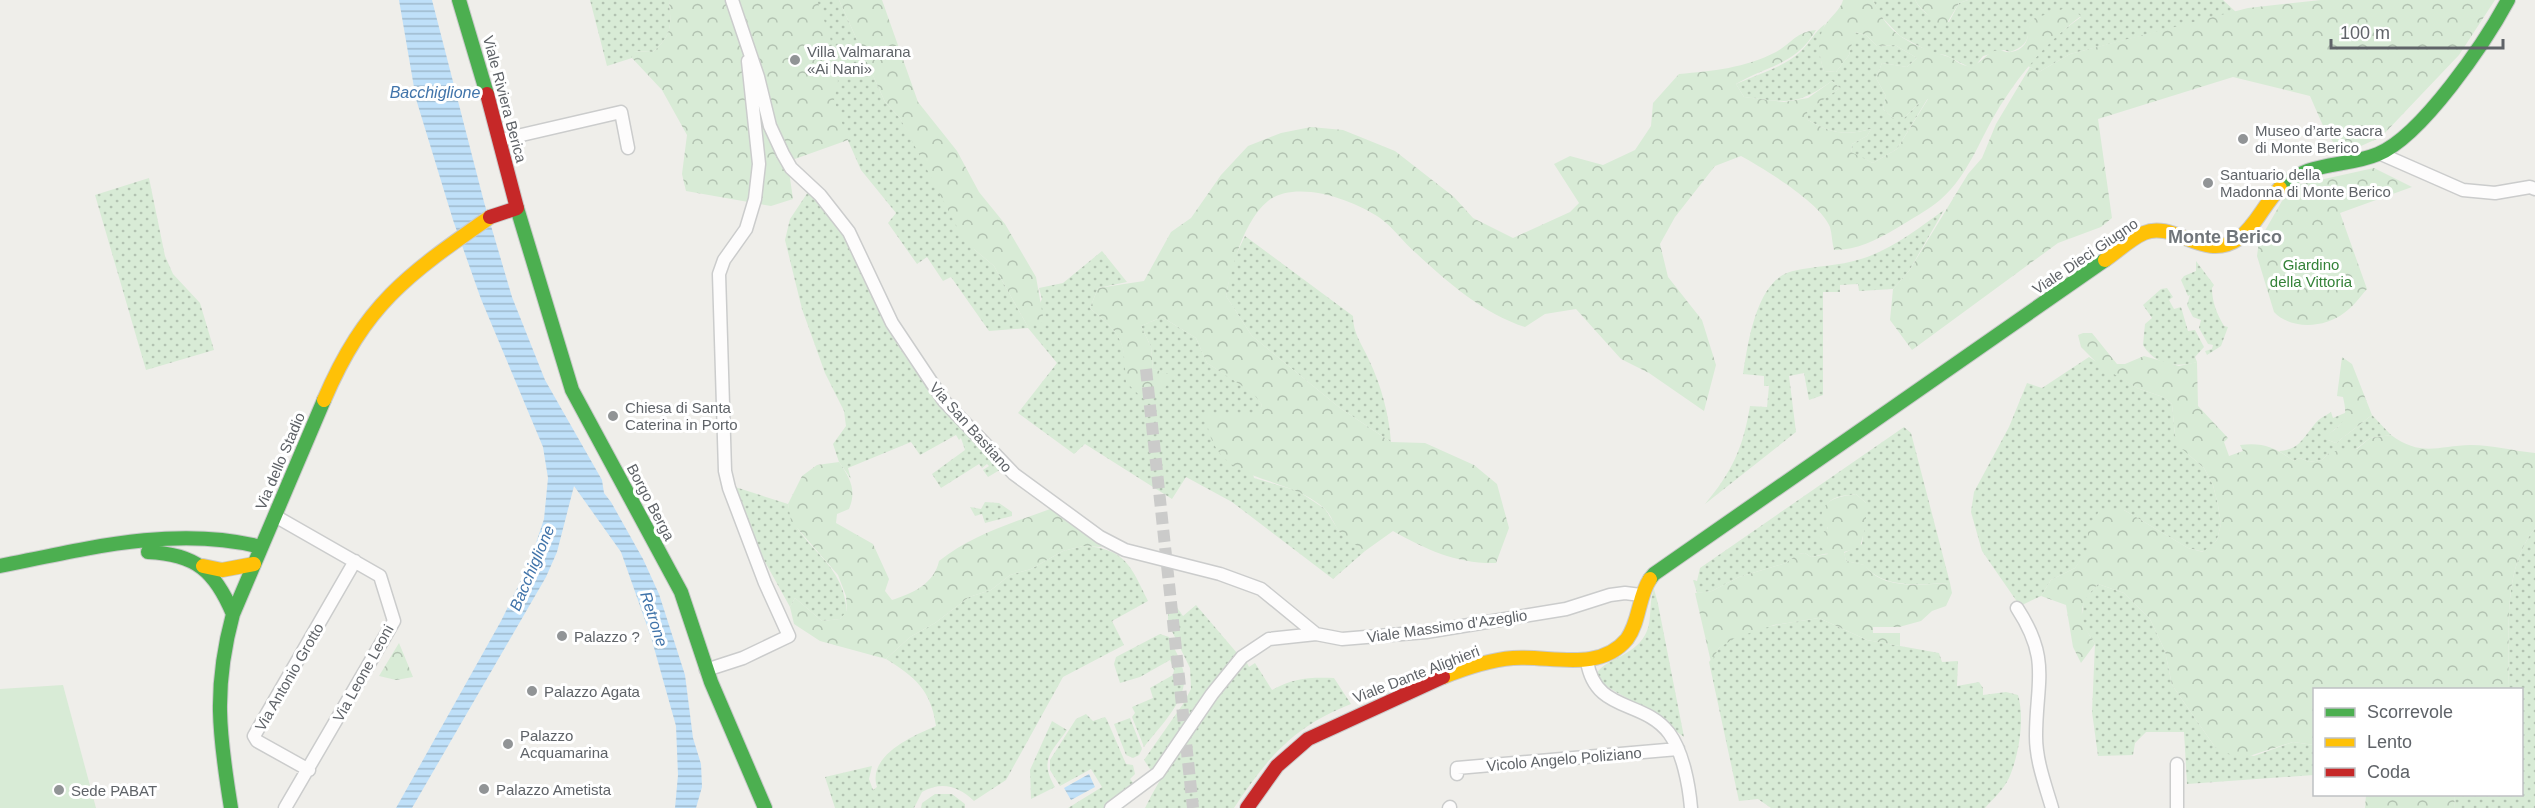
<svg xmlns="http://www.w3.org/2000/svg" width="2535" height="808" viewBox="0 0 2535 808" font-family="Arial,sans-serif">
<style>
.grass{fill:url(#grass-dots)}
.forest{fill:url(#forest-crowns)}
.pitch{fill:#d8ebd6}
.water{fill:url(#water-rules)}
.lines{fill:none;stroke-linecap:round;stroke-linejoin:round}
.street-tunnel{stroke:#cbcbca;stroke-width:12;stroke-dasharray:12 6;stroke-linecap:butt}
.street-casing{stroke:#cbcccc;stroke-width:15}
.fast-casing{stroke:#cacacb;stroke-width:16}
.slow-casing{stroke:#cacacb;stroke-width:16}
.jam-casing{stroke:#cacacb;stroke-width:16}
.street{stroke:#fdfcfc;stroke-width:12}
.fast{stroke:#4caf50;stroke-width:14}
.slow{stroke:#ffc107;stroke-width:14}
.jam{stroke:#c62828;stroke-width:14}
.poi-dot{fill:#919496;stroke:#fff;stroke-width:2}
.labels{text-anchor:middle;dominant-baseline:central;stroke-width:6;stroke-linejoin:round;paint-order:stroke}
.poi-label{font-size:15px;fill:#5f6368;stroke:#fff;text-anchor:start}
.street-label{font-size:15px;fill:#5f6368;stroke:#fff}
.park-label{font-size:15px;fill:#348238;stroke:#fff}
.water-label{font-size:16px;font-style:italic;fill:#4174aa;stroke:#fff}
.quarter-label{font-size:18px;font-weight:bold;fill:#70757a;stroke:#fff}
</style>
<defs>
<pattern id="grass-dots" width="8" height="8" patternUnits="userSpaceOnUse" patternTransform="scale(1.5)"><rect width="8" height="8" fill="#d8ebd6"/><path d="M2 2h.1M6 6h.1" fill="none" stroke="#b2c2b1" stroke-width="1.8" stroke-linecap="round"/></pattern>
<pattern id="forest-crowns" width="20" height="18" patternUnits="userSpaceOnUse" patternTransform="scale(1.5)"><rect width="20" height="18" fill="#d8ebd6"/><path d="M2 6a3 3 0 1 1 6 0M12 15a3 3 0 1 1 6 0" fill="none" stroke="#b2c2b1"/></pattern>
<pattern id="water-rules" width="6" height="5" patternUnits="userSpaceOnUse" patternTransform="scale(1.5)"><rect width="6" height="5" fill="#bfe0f9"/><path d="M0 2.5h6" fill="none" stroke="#9eb9cd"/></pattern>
</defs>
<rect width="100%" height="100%" fill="#efeeea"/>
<path class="grass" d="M590 0H669C671 25 673 34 653 52L634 51 632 58 607 66Z
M786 0H839L885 102 900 118 975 250 994 266 1028 327 1042 299 1039 288 1063 283 1102 251 1127 282 1098 288 1090 308C1123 337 1124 338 1127 383L1175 377 1153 369 1151 347 1141 326 1162 317 1196 338 1207 363 1254 393 1262 405 1258 415H1239L1254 478 1298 491 1325 509 1341 534 1365 551 1333 579 1232 502 1186 477 1172 499 1085 444 1074 454 1018 413 1057 363 1028 328 989 331 951 277 943 281 927 257 917 264 888 223 896 213 861 170Z
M1873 0H1915C1922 14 1934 19 1949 22L1959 3 1968 0H2223L2236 12 2070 54 2039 72 2028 66 2053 38 2081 17 2035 18 2028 24C2030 41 2025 46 2010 52L2004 50 1983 56 1976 65 1969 67 1945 55 1932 53 1900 36 1879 14Z
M1825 24C1819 41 1818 54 1824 71L1836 72 1849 55 1854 32 1866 35 1877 46 1895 45 1917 58 1907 67 1882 63 1876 78 1886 96 1883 109 1893 118H1904L1919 103 1928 98 1897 149 1873 163 1851 153 1852 144 1867 136 1871 129C1846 136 1830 133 1808 120L1806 111 1840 88 1832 81C1795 107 1787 102 1744 97L1736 84C1757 74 1783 68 1800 52 1810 43 1814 32 1825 24Z
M149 178 165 256 173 274 200 303 214 350 146 370 95 195Z
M810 189C832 212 850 239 862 268 870 287 875 305 885 323 915 379 959 423 1003 468L988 477 983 470 989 466 987 464 982 468 979 464 941 488 932 474 965 450 961 438 959 440 956 435 920 455 911 442 848 468 851 479 839 462 833 444 846 426 844 411 825 373 802 309 785 240 790 219Z
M1944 210 1909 271 1893 289 1859 291 1858 284 1840 285V292H1823V395L1809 400 1804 373 1789 376 1796 432 1705 504C1732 472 1743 448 1750 406L1767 407 1769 386H1764V376L1743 374C1748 344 1756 279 1793 271 1815 266 1839 266 1861 259 1891 250 1919 228 1944 210Z
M1245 236 1353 316C1353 334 1362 344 1369 360 1381 385 1389 414 1391 442L1340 408 1252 336 1226 296 1232 263Z
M2196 261 2214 285 2212 288C2212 302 2217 314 2224 326L2228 327 2221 346 2207 355 2205 351 2212 349 2213 345 2208 344 2199 328 2201 320 2193 317 2187 305 2190 295 2188 296 2181 280 2184 276 2196 271Z
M2167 288 2173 297 2169 300 2174 309 2181 307 2188 331 2195 330 2204 347 2195 357 2197 362C2176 368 2155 365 2143 345L2145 324 2152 318 2143 305 2161 289Z
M2089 357 2137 388 2163 397 2172 404 2175 435 2189 455 2204 468 2213 485 2218 505 2221 524 2217 540 2204 552 2188 548 2124 510 2088 531V550L2075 568 2051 580 2041 596 2020 606 1982 551 1971 512 1974 492 2009 427 2027 383 2042 388Z
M2331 412 2333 418 2347 412 2343 422 2328 435V440L2336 443 2372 415 2391 435 2370 438 2356 449 2328 454 2322 460 2309 462 2300 458 2294 461 2279 451C2299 450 2303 438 2314 425 2318 419 2325 416 2331 412Z
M1904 427 1911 433 1950 583C1922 584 1884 590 1864 565L1846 561 1844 553 1862 544 1866 503 1856 494C1844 496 1833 495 1826 506L1829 553 1811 557 1805 553 1799 554 1786 563 1739 577 1712 591 1697 593 1693 580 1697 581 1700 568Z
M732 486 788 504C796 549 843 556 847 612L840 619 822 621 795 598 790 607 759 551Z
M985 502 999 503 1012 512V516L985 523 982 514 975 516 970 507 981 509Z
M2535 528V808H2455L2454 795 2522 794V690L2508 689C2511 636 2500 573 2535 528Z
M1083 546C1126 548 1131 567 1148 601L1112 621 1124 645 1063 677 1006 780 974 801C958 786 942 781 922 792L914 808H835L825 777 872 766 869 779 873 790 877 787C867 756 912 736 936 726 931 690 915 677 886 659L910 637 935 623 969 597 991 590 1010 575 1031 569 1063 551Z
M2098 584 2124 593 2150 619 2165 651 2172 685 2215 747 2254 756 2293 742 2314 745V775L2187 784 2184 732H2146L2135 743 2133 755 2098 756 2092 712 2095 644 2081 622 2084 599Z
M1654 589 1658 604 1684 737 1646 709 1602 684 1597 673C1605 659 1634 656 1645 635 1653 622 1648 603 1654 589Z
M1196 605 1237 653 1197 703 1155 770 1150 769 1144 760 1183 704 1191 689 1190 668 1168 623V613L1176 606 1183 616Z
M1819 618 1867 640 1939 653 1942 662 1958 661 1957 686 1979 682 1983 688V695L2006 692 2018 695C2025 719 2019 755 2009 778 2004 789 1993 799 1985 808H1771L1758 799 1739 801 1709 662C1713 658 1716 651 1720 647 1743 627 1790 623 1819 618Z
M1160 634 1169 637C1174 649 1183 662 1184 676 1187 701 1158 728 1144 747L1132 717 1135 713 1132 707 1153 698 1150 688 1173 675 1174 670 1170 660 1140 677 1120 683 1114 664 1116 657Z
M1246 661 1249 667 1255 663 1272 690C1293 678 1310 677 1334 678L1351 704C1294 726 1267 758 1234 808H1145C1171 755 1209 708 1246 661Z
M1086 714 1093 721 1105 717 1107 720 1126 764 1133 765 1135 774 1130 779 1135 785 1105 808H1068L1102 787 1091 769 1060 786 1050 770V760L1076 719Z
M1130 718 1142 749 1139 755 1133 758 1126 755 1114 724Z
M1052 721 1067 730C1051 753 1039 760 1055 787L1031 799 1030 770Z
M935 794H952L965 804V808H921L922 803Z"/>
<path class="forest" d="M669 0H729L789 171 793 199 771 206 686 191 682 174 687 135 662 90 632 58 633 51 653 52C673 34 671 25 669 0Z
M737 0H817L830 37 838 81 834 100 848 140 792 160 780 137Z
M839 0H882L918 102 957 151 979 192 1005 224 1036 277 1044 322 1028 327 994 266 975 250 957 227 900 118 885 102Z
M1843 0H1873C1888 36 1912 45 1946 56 1954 58 1959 65 1967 66 1978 68 1984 55 1994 51 2000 49 2006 53 2011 52 2027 49 2030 37 2027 24L2035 18 2069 7 2081 16C2050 40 2025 67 2004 100 1982 132 1970 175 1940 200 1927 211 1911 219 1897 228 1876 240 1858 250 1834 250 1832 243 1832 234 1830 227 1821 203 1763 168 1741 156L1715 166 1675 217 1660 244 1668 277 1702 320 1716 365 1704 411 1649 373 1621 359 1576 309 1545 314 1525 327C1484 314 1447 282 1416 253 1403 242 1393 227 1380 218 1353 200 1297 179 1268 201 1244 220 1231 268 1226 296L1252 336 1340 408 1391 442 1425 443 1474 465 1497 484 1509 528 1496 563C1457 564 1427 550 1393 531L1365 551C1358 546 1349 541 1342 535 1335 528 1332 515 1324 508 1282 471 1211 487 1206 414L1257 415 1262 405 1253 393 1207 363 1196 338 1162 317 1141 326 1151 347 1153 369 1175 376 1165 387 1142 398 1126 382C1124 338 1123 337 1090 308L1098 288 1144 281 1171 232 1191 218 1221 175 1248 146 1281 133 1311 127 1343 130 1395 151 1454 197 1473 218 1513 238 1570 212 1579 203 1554 164 1570 156 1603 165 1635 150 1651 126 1653 103 1679 74C1713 71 1745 68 1776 52 1792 43 1796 32 1816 30 1796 65 1768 65 1736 84L1744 97 1784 102 1808 98 1832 81 1840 88 1807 111 1808 120C1830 133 1846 136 1871 129L1867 136 1852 144 1851 152 1873 163 1897 149 1928 99 1919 103 1904 118H1893L1883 109 1886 96 1876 78 1882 63 1907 67 1917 58 1895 45 1877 46 1866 35 1855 32 1849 55 1836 72 1824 71C1818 54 1816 34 1829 20 1834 14 1841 8 1843 0Z
M1915 0H1968L1959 3 1944 28 1937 27C1933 15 1921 12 1915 0Z
M2321 0H2495L2459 55 2381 137 2361 146 2337 148 2324 128 2310 96 2233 77 2098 119 2112 218 2101 227 2058 243 1912 350 1890 320 1893 289 1909 271 1968 174 1982 158 1996 124 2030 67 2039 72 2070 54 2248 8Z
M2374 168 2412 187 2340 213 2367 289C2360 297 2353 307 2344 313 2325 328 2291 330 2274 312L2257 256 2259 241 2282 201 2297 185Z
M2083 333H2092L2117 364H2125L2144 356 2179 366 2197 362 2198 406 2228 438 2224 442 2229 456 2243 451 2240 445C2264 442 2275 448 2294 461L2300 458 2309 462 2322 460 2328 454 2338 450 2357 449 2370 438 2391 435C2421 457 2437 446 2471 445 2492 445 2514 451 2535 453V528C2500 573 2511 636 2508 689L2314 690V745L2293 742 2240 759 2215 747 2172 685 2165 651 2150 619 2124 593 2098 584C2075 607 2079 619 2095 644L2081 663 2073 647 2066 605 2041 596 2051 580 2075 568 2087 550 2088 531 2099 511 2124 510 2188 548 2203 552 2217 540 2221 524 2218 505 2213 485 2204 468 2181 448 2175 435 2172 404 2163 397 2137 388 2099 365 2081 347 2078 335Z
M2342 357 2352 364 2372 415 2336 443 2328 440 2327 435C2345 423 2348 418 2343 397L2337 396Z
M839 462C850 478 857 490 849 509L837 514 836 523 873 544 889 579 885 591 892 600C913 593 934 584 939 561 973 534 1012 523 1053 508L1102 547 1083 546 1063 551 1031 569 1010 575 991 590 969 597 935 623 910 637 886 659 820 641 794 624 790 607 795 598 822 621 840 619 847 611 846 596 838 575 791 521 788 504 802 476 817 465Z
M1856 494 1866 503V524L1860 547 1844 552 1846 561 1865 565C1882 591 1923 584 1950 583L1952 593 1946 606 1932 611 1921 621 1899 627H1873V633H1900V646L1867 640 1819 618 1774 625 1735 638 1719 648 1711 662 1695 593 1712 591 1739 577 1786 563 1798 554 1805 553 1811 557 1828 554 1821 547 1819 536 1828 528 1821 520C1822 498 1839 497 1856 494Z
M399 643 413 677 396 680 379 676Z
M2366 795H2454L2455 808H2365Z"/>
<path class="pitch" d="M63 685 96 808H0V689Z"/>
<path class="water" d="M399 0H432L484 202 512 297 545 380 602 480 604 493 611 502 643 559 659 594 685 675 693 738 701 764 702 787 696 808H675L678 775 676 726 651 637 621 552 574 486 557 552 546 577 412 808H396L501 621 529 564 544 519 548 478 543 447 481 299 453 220 416 99Z
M1089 774 1095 787 1071 800 1064 788Z"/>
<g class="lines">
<path class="street-tunnel" d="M1146 369 1193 808"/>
<g class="street-casing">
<path id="street" d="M732 0 758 77 770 126 783 154 791 168 820 195 849 232 892 323 944 401 1014 474 1100 537 1125 550 1220 574 1261 589 1316 634
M500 140 621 112 628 148
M2381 154 2463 190 2495 193 2530 187 2535 189
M275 516 380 576 394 621 285 808
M2017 608C2051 660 2036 682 2036 736 2036 761 2045 784 2052 808
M1587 661C1595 713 1643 699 1669 733 1683 752 1689 785 1691 808
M706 670 743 658 789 636 765 583 729 488 725 471 719 274 724 260 746 229 755 199 759 164 748 61
M309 770 257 741 254 736 355 561
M1457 774V768L1678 749
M1111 808 1158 773 1212 694 1242 657 1269 639 1316 634 1342 639 1426 632 1566 609 1610 595 1625 593 1641 595
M1449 808 1450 807
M2177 808V764"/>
</g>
<g class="fast-casing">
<path id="fast" d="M459 0 487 94
M2280 188C2308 160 2345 168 2378 154 2422 136 2486 41 2508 0
M517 208 572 390 681 592 711 682 765 808
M148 552C196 554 215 571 233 614
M0 566C84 549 176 525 261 547
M1650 579 1654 574 2105 260
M231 808C219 734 213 688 233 614L324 400"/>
</g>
<g class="slow-casing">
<path id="slow" d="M2105 260C2117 252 2130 239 2144 233 2174 220 2204 262 2238 239 2256 226 2264 204 2280 188
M324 400C365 304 407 275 490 217
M203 566 222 570 254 564
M1443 677C1465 668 1489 660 1513 658 1550 655 1599 673 1627 639 1640 621 1638 597 1650 579"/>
</g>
<g class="jam-casing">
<path id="jam" d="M487 94 517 208 490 217
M1247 808 1277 766 1308 739 1443 677"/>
</g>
<use href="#street" class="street"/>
<use href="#fast" class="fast"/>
<use href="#slow" class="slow"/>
<use href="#jam" class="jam"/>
</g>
<g class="poi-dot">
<circle cx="795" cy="60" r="6"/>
<circle cx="2243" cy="139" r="6"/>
<circle cx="2208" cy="183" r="6"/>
<circle cx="613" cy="416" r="6"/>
<circle cx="562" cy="636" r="6"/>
<circle cx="532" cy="691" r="6"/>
<circle cx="508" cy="744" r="6"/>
<circle cx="484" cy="789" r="6"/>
<circle cx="59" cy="790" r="6"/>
</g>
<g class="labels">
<g class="poi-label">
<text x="807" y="51">Villa Valmarana<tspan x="807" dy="17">«Ai Nani»</tspan></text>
<text x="2255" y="130">Museo d’arte sacra<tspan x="2255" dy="17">di Monte Berico</tspan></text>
<text x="2220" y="174">Santuario della<tspan x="2220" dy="17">Madonna di Monte Berico</tspan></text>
<text x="625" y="407">Chiesa di Santa<tspan x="625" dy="17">Caterina in Porto</tspan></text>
<text x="574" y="636">Palazzo ?</text>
<text x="544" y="691">Palazzo Agata</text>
<text x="520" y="735">Palazzo<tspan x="520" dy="17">Acquamarina</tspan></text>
<text x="496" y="789">Palazzo Ametista</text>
<text x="71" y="790">Sede PABAT</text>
</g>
<g class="street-label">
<text transform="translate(505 99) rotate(75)">Viale Riviera Berica</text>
<text transform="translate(2085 256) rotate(-34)">Viale Dieci Giugno</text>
<text transform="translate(971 427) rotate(48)">Via San Bastiano</text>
<text transform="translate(280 461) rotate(-67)">Via dello Stadio</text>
<text transform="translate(651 502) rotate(62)">Borgo Berga</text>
<text transform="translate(1447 626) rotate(-8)">Viale Massimo d'Azeglio</text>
<text transform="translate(363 673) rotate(-61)">Via Leone Leoni</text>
<text transform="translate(1416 674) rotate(-21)">Viale Dante Alighieri</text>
<text transform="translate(289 677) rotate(-60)">Via Antonio Grotto</text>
<text transform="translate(1564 759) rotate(-5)">Vicolo Angelo Poliziano</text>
</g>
<g class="park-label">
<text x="2311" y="264">Giardino<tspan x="2311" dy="17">della Vittoria</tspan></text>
</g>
<g class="water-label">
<text x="435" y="92">Bacchiglione</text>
<text transform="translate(532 568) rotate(-67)">Bacchiglione</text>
<text transform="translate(654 619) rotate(72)">Retrone</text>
</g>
<g class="quarter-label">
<text x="2225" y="237">Monte Berico</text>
</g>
</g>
<rect x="2313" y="688" width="210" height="108" fill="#ffffff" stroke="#bfc1c3" stroke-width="1.5"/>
<rect x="2325" y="708" width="30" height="9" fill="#4caf50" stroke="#bfc1c3" stroke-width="1.5"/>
<text x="2367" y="718" font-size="18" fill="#5f6368">Scorrevole</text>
<rect x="2325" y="738" width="30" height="9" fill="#ffc107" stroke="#bfc1c3" stroke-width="1.5"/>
<text x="2367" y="748" font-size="18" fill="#5f6368">Lento</text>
<rect x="2325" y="768" width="30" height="9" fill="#c62828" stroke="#bfc1c3" stroke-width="1.5"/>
<text x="2367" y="778" font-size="18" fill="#5f6368">Coda</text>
<path d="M2331 39v9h172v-9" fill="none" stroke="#5f6368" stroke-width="3"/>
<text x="2340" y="39" font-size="18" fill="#5f6368" stroke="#ffffff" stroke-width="4.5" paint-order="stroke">100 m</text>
</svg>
